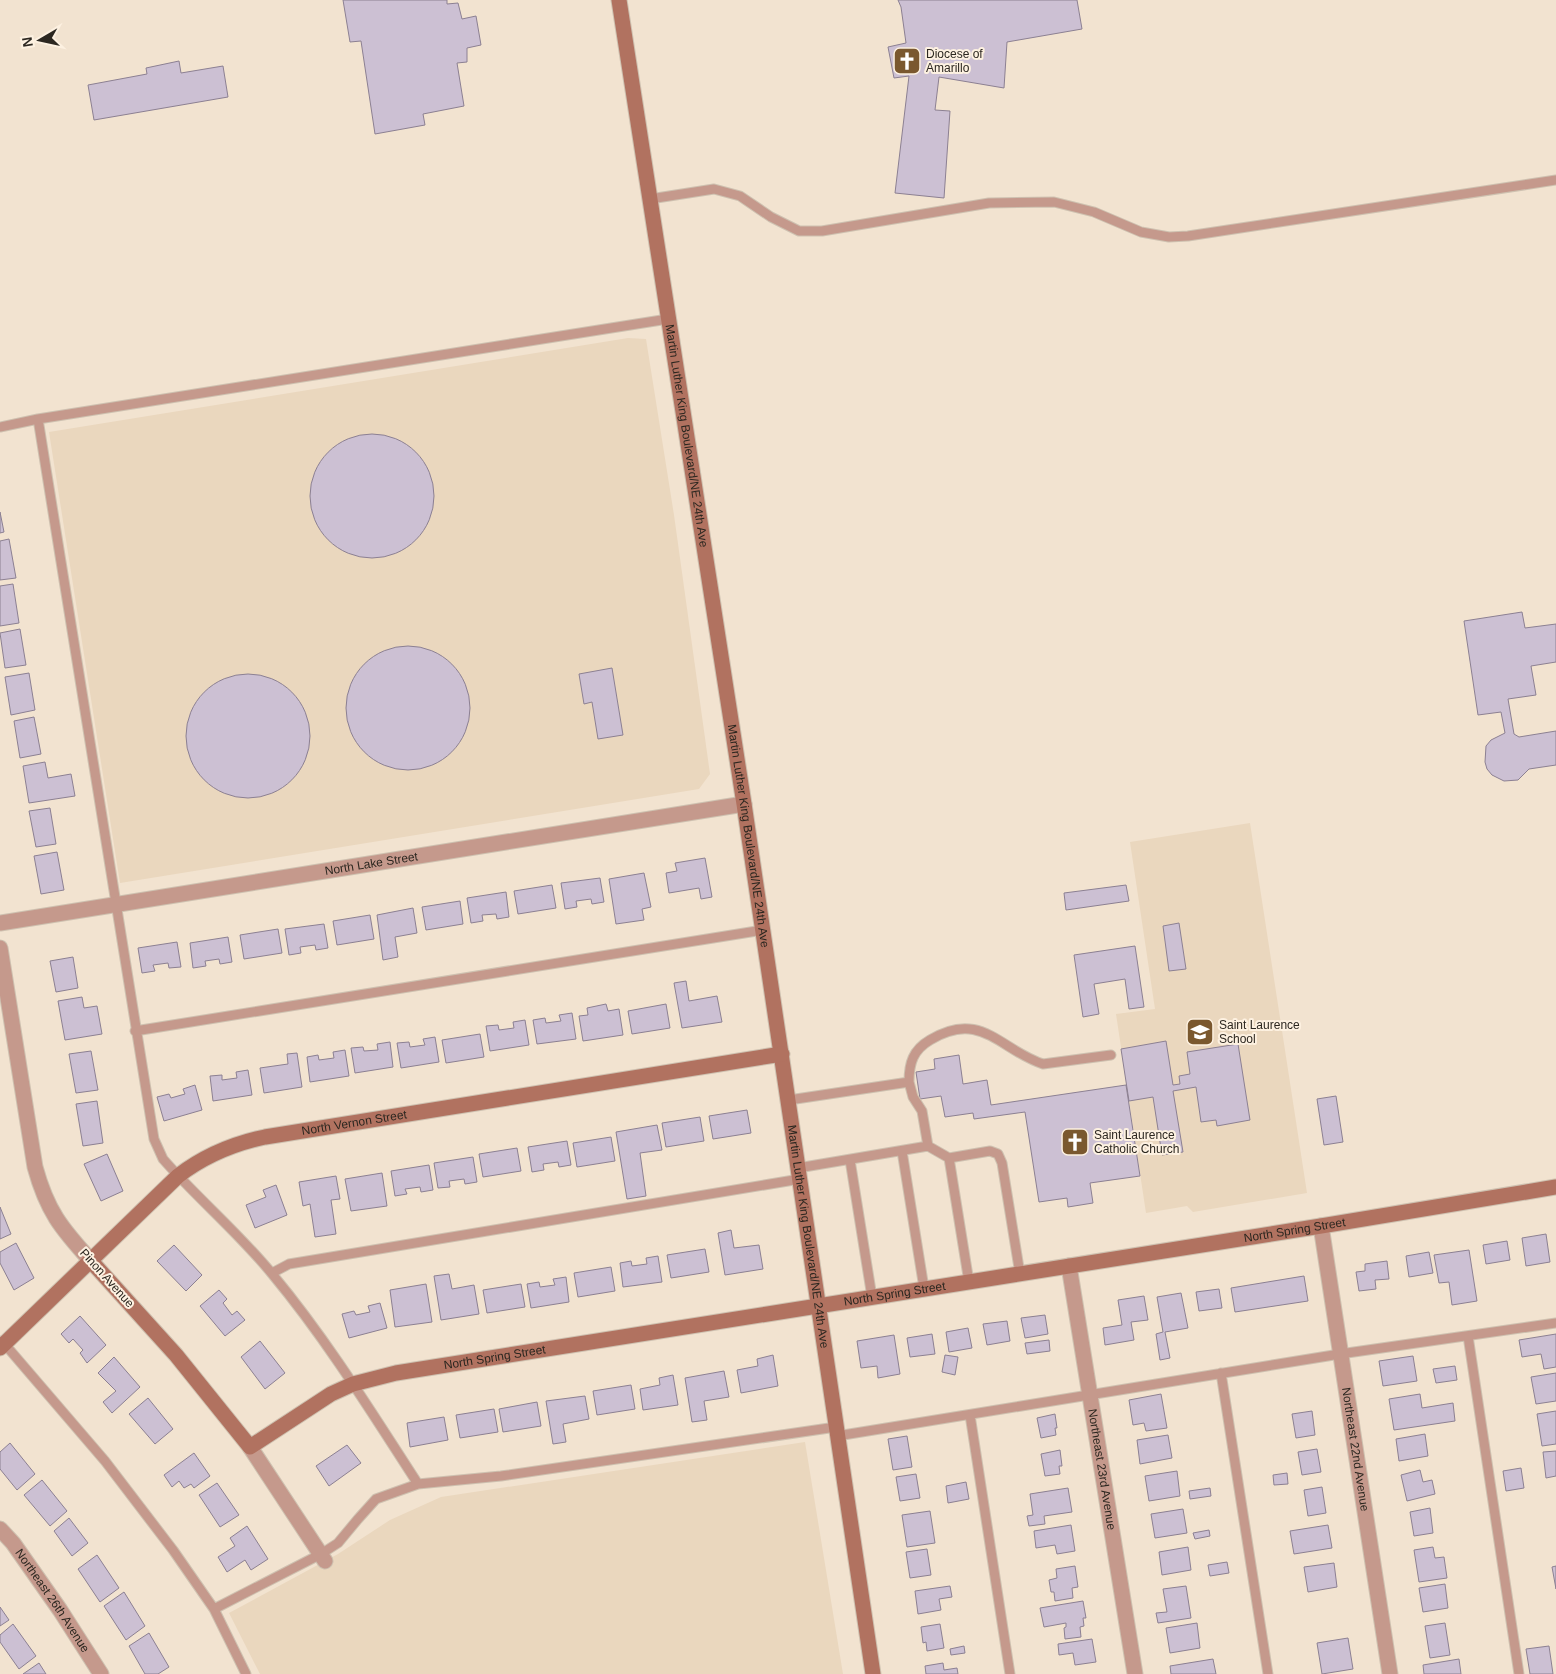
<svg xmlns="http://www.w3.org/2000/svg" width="1556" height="1674" viewBox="0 0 1556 1674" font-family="Helvetica,sans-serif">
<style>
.built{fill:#ead7be}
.building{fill:#ccc0d3;stroke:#8c8092}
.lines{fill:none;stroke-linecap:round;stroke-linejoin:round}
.lane-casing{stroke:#cec1b0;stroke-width:11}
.street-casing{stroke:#cec1b0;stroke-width:17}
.secondary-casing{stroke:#cec1b0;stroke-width:17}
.lane{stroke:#c5998c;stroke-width:9}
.street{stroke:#c5998c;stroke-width:15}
.secondary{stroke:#b17260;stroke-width:15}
.labels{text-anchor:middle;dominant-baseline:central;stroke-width:4;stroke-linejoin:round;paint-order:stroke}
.poi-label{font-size:12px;fill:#2c2720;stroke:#fdf1e1;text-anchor:start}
.street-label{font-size:12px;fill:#2c2720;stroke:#fdf1e1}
</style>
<rect width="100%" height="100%" fill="#f2e3d0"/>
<path class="built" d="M628 338 646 339 674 515 710 774 699 789 120 883 49 432Z
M1250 823 1307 1193 1193 1212 1187 1206 1146 1213 1116 1014 1155 1009 1130 842Z
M805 1442 843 1674H260L229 1613 338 1554 390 1520 441 1497Z"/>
<path class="building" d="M343 0H447V4L458 3 462 19 476 16 481 45 467 48V62L457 63 464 106 423 114 425 125 375 134 361 41 350 42Z
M898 0H1077L1082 29 1007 42 1004 88 939 77 935 110 950 111 944 198 895 193 909 76 894 78 888 47 906 43 901 7Z
M179 61 181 73 223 66 228 97 94 120 88 85 147 74 146 68Z
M310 496a62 62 0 1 1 124 0a62 62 0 1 1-124 0Z
M0 512 4 532 0 533Z
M9 539 16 578 0 580V541Z
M13 584 19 623 0 626V586Z
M1522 612 1525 628 1556 624V662L1531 666 1536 695 1508 699 1514 734 1519 737 1556 731V765L1529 769 1518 780 1504 781 1492 775 1487 769 1485 762 1486 746 1491 740 1505 733 1501 712 1478 715 1464 621Z
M20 629 26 665 5 668 0 633Z
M346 708a62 62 0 1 1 124 0a62 62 0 1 1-124 0Z
M612 668 623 735 598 739 592 702 584 704 579 674Z
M29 673 35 710 11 715 5 677Z
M186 736a62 62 0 1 1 124 0a62 62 0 1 1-124 0Z
M34 717 41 754 20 758 14 721Z
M45 762 48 778 71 774 75 796 29 803 23 766Z
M50 808 56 844 36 847 29 811Z
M57 852 64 890 41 894 34 856Z
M705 858 712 897 701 899 699 888 669 893 666 873 677 871 675 863Z
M644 873 651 907 642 909 644 920 616 924 609 879Z
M600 878 604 902 592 904 591 899 576 901 577 907 565 909 561 883Z
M552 885 556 908 518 914 514 891Z
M1126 885 1129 901 1066 910 1064 893Z
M506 892 509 917 497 919 496 914 482 915 483 921 471 923 467 898Z
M460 901 463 924 426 930 422 907Z
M413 908 417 933 395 937 398 957 383 960 377 915Z
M370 915 374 939 337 945 333 921Z
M1179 923 1186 969 1169 971 1163 926Z
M324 924 328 948 316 950 315 945 300 947 301 953 289 955 285 929Z
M278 929 282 953 244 959 240 935Z
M228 937 232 962 220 964 219 959 205 961 206 966 193 968 190 943Z
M177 942 181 967 169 968 168 963 153 965 155 971 142 973 138 948Z
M1135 946 1144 1007 1129 1009 1125 979 1094 984 1099 1014 1083 1017 1074 955Z
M73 957 78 988 56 992 50 961Z
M686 981 689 1001 717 996 722 1022 682 1028 674 983Z
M82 997 84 1008 97 1006 102 1034 65 1040 58 1001Z
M606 1004 608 1011 619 1009 623 1035 583 1041 579 1016 588 1015 587 1008Z
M666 1004 670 1028 632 1034 628 1011Z
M572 1013 576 1039 537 1044 533 1020 545 1018 546 1023 561 1021 559 1015Z
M525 1020 529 1045 490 1051 486 1026 498 1025 499 1030 514 1028 513 1022Z
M480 1034 484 1057 446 1063 442 1040Z
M435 1037 439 1062 401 1068 397 1043 409 1042 410 1047 425 1045 423 1039Z
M1166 1041 1173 1085 1180 1084 1179 1076 1190 1074 1187 1052 1238 1044 1250 1120 1217 1126 1216 1120 1201 1122 1196 1087 1173 1091 1183 1152 1162 1155 1153 1097 1129 1101 1121 1049Z
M390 1042 393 1067 355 1073 351 1048 363 1047 364 1051 378 1050 377 1044Z
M345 1050 349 1076 310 1082 307 1057 318 1055 319 1060 334 1058 333 1052Z
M91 1051 98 1090 76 1093 69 1054Z
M297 1053 302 1087 264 1093 260 1068 288 1064 287 1054Z
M959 1055 963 1084 987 1080 991 1105 1126 1085 1140 1176 1090 1183 1093 1203 1068 1207 1067 1198 1039 1202 1025 1112 974 1119 973 1113 945 1117 941 1096 920 1099 916 1072 935 1069 934 1059Z
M248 1070 252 1095 213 1101 210 1076 222 1075V1080L237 1078 236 1072Z
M195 1085 202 1110 164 1121 157 1097 169 1094 171 1098 185 1094 183 1089Z
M1336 1096 1343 1142 1324 1145 1317 1099Z
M97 1101 103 1143 83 1146 76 1104Z
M747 1110 751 1133 713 1139 709 1116Z
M700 1117 704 1141 666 1147 662 1123Z
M657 1125 662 1150 640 1153 646 1196 627 1199 616 1132Z
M611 1137 615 1161 577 1167 573 1143Z
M567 1141 571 1165 559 1167 558 1162 543 1164 544 1170 532 1172 528 1147Z
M517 1148 521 1171 483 1177 479 1154Z
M107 1154 123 1191 101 1201 84 1164Z
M473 1157 477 1182 465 1184 464 1179 449 1181 450 1187 438 1188 434 1163Z
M429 1165 433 1190 421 1192 420 1187 405 1189 407 1194 395 1196 391 1171Z
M382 1173 387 1206 351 1211 345 1179Z
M336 1176 340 1199 331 1200 336 1234 315 1237 310 1204 303 1206 299 1182Z
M276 1185 287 1215 255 1228 246 1205 266 1197 263 1190Z
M0 1207 11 1234 0 1239Z
M731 1230 734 1248 759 1245 763 1269 725 1275 718 1233Z
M1546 1234 1550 1262 1526 1266 1522 1238Z
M1507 1241 1510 1260 1486 1264 1483 1245Z
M16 1243 34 1278 14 1290 0 1263V1252Z
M174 1245 202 1275 186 1291 157 1261Z
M705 1249 709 1272 671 1278 667 1255Z
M1469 1250 1477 1301 1452 1305 1449 1282 1439 1283 1434 1255Z
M1429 1252 1433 1273 1409 1277 1406 1256Z
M658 1256 662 1282 623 1287 620 1263 631 1261 632 1266 647 1264 646 1258Z
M1387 1261 1389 1279 1375 1280 1376 1289 1359 1291 1356 1272 1365 1271V1264Z
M611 1267 615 1291 578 1297 574 1273Z
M449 1274 452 1289 474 1285 479 1314 441 1320 434 1276Z
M1304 1276 1308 1301 1235 1312 1231 1288Z
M566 1277 569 1302 531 1308 527 1284 539 1282 540 1287 555 1285 553 1279Z
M426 1284 432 1322 395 1327 390 1290Z
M521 1284 525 1307 487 1313 483 1290Z
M1219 1289 1222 1308 1199 1311 1196 1292Z
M219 1290 227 1299 223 1303 232 1315 237 1311 245 1320 225 1336 200 1306Z
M1181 1293 1188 1328 1165 1332 1170 1358 1160 1360 1156 1334 1163 1332 1157 1297Z
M1144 1296 1148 1320 1131 1322 1134 1340 1105 1345 1103 1328 1122 1325 1118 1300Z
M380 1303 387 1328 349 1338 342 1314 354 1311 356 1315 370 1312 368 1306Z
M1045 1315 1048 1334 1025 1338 1021 1318Z
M80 1316 106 1345 87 1363 80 1353 83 1350 73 1339 69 1343 61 1334Z
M1007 1321 1010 1341 987 1345 983 1324Z
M968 1328 972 1348 949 1352 946 1332Z
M932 1334 935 1354 910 1357 907 1338Z
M1556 1334V1367L1544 1369 1541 1354 1522 1357 1519 1340Z
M894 1335 900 1374 878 1378 877 1366 861 1368 857 1341Z
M1049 1340 1050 1351 1027 1354 1025 1343Z
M260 1341 285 1373 265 1389 241 1357Z
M773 1355 778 1386 741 1393 737 1370 758 1366 757 1359Z
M945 1355 958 1357 955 1375 942 1372Z
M1413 1356 1417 1381 1383 1386 1379 1361Z
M114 1357 140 1387 112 1413 103 1402 116 1391 98 1373Z
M1455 1366 1457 1380 1436 1383 1433 1369Z
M724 1371 729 1397 704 1401 707 1420 692 1422 685 1378Z
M1556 1373V1401L1536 1404 1531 1377Z
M673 1375 678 1405 643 1410 640 1389 660 1385 659 1378Z
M631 1385 635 1409 597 1415 593 1391Z
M1161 1394 1167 1428 1146 1431 1144 1423 1133 1425 1129 1400Z
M1420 1394 1422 1408 1453 1403 1455 1421 1394 1430 1389 1399Z
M585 1396 589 1419 563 1424 566 1442 553 1444 546 1401Z
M148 1398 173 1429 155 1444 129 1414Z
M537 1402 541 1426 503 1432 499 1409Z
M494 1409 498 1432 460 1438 456 1415Z
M1312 1411 1315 1435 1296 1438 1292 1414Z
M1556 1411V1444L1542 1446 1537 1414Z
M1055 1414 1057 1428H1055L1056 1435 1041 1438 1037 1418Z
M444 1417 448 1440 410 1447 407 1423Z
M1425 1434 1428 1456 1399 1461 1396 1439Z
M1168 1435 1172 1458 1140 1464 1137 1440Z
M907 1436 912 1467 893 1470 888 1439Z
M10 1443 35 1474 17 1490 0 1469V1452Z
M347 1445 361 1463 329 1486 316 1466Z
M1317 1449 1321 1472 1302 1475 1298 1452Z
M1060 1450 1062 1466H1059L1060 1474 1045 1476 1041 1454Z
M1556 1451V1476L1546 1478 1543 1452Z
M194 1453 210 1476 194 1488 191 1484 184 1488 179 1481 172 1487 164 1475Z
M1521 1468 1524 1488 1506 1491 1503 1471Z
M1420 1470 1423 1482 1432 1480 1435 1494 1407 1501 1401 1475Z
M1177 1471 1180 1496 1149 1501 1145 1476Z
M1287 1473 1288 1484 1274 1485 1273 1475Z
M916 1474 920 1498 900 1501 896 1477Z
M42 1480 67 1511 50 1526 24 1495Z
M966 1482 969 1499 948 1503 946 1486Z
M217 1483 239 1515 220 1527 199 1495Z
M1322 1487 1326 1513 1308 1516 1304 1490Z
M1068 1488 1072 1512 1044 1516 1045 1524 1029 1526 1027 1516 1033 1515 1030 1494Z
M1210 1488 1211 1496 1190 1499 1189 1491Z
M1430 1508 1433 1533 1414 1536 1410 1512Z
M1183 1509 1187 1533 1155 1538 1151 1514Z
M930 1511 935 1543 907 1547 902 1515Z
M69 1518 88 1543 72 1556 54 1531Z
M1071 1525 1075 1551 1057 1554 1055 1545 1036 1548 1034 1531Z
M1328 1525 1332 1548 1294 1554 1290 1531Z
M247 1526 268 1559 251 1570 245 1560 227 1572 218 1557 235 1546 230 1538Z
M1209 1530 1210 1536 1195 1539 1193 1533Z
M1188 1547 1191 1570 1162 1575 1159 1552Z
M1433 1547 1435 1558 1444 1557 1447 1578 1419 1582 1414 1550Z
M927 1549 931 1575 910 1578 906 1552Z
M97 1555 119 1588 100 1602 78 1569Z
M1227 1562 1229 1573 1210 1576 1208 1565Z
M1334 1563 1337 1587 1308 1592 1304 1567Z
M1075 1566 1078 1587 1072 1588 1073 1598 1055 1601 1054 1592H1051L1049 1580 1057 1578 1056 1569Z
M1556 1566V1589L1552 1567Z
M1445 1584 1448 1608 1423 1612 1419 1588Z
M950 1586 952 1597 939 1599 941 1610 918 1614 915 1591Z
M1186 1586 1191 1618 1158 1623 1156 1613 1167 1612 1163 1589Z
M124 1592 145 1626 126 1640 104 1606Z
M1083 1601 1086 1618H1083L1084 1626 1080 1627 1081 1637 1065 1639 1064 1628 1066 1627V1623L1044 1627 1040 1608Z
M0 1607 9 1620 0 1626Z
M1197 1623 1200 1648 1170 1653 1166 1628Z
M1445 1623 1450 1655 1430 1658 1425 1626Z
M13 1624 36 1656 19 1669 0 1642V1635Z
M940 1624 944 1648 927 1651 926 1642 923 1643 921 1627Z
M149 1633 169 1667 158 1674H145L129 1646Z
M1348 1638 1353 1669 1322 1674 1317 1643Z
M1092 1639 1096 1662 1075 1665 1073 1653 1059 1655 1058 1644Z
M964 1646 965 1653 951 1655 950 1649Z
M1549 1646 1553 1674H1530L1526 1649Z
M1213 1659 1216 1674H1171L1170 1666Z
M1459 1659 1461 1674H1424L1423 1665Z
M39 1663 46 1674H23Z
M943 1663 944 1670 957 1668 958 1674H926L925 1666Z"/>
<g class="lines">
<g class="lane-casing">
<path id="lane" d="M650 199 714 189 740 196 771 217 799 231H822L989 203 1054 202 1094 212 1141 232 1169 237 1188 236 1556 180
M38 419 154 1139 163 1159C198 1199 240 1234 273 1275 327 1340 372 1413 418 1484L501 1476 836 1427
M0 427 38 419 668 319
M135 1031 763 930
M909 1082C909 1063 913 1050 930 1040 981 1009 1000 1050 1043 1064L1111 1055
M789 1100 909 1082 913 1097 922 1111 928 1146 798 1168
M928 1146 949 1158
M902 1151 924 1288
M850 1160 872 1297
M272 1273 289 1264 800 1179
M969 1282 949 1158 990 1151 998 1154 1002 1163 1020 1274
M1468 1336 1519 1674
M2 1341 105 1461 173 1550 214 1609 246 1674
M1221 1373 1268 1674
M970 1415 1010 1674
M837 1436 1340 1354 1556 1323
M214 1609 321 1554 338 1543 358 1519 376 1499 418 1484"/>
</g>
<g class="street-casing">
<g id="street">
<path id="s1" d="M0 923 744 804"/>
<path d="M0 948 35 1167C47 1211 61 1228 91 1261"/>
<path id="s2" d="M1321 1226 1390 1674"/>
<path id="s3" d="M1069 1266 1135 1674"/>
<path d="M250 1447 325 1561"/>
<path id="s4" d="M0 1529 13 1543 60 1610 101 1674"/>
</g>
</g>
<g class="secondary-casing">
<g id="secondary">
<path id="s5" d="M619 0 744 804 873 1674"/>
<path id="s6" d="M91 1261 176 1355 250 1447 331 1394 353 1384 396 1373 1321 1226 1556 1187"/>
<path id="s7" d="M0 1348 178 1176C204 1156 232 1144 265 1137L782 1054"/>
</g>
</g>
<use href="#lane" class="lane"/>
<use href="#street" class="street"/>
<use href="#secondary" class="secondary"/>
</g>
<defs>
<g id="church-square" transform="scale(1.4375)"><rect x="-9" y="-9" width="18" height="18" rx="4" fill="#7a582f" stroke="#fdf1e1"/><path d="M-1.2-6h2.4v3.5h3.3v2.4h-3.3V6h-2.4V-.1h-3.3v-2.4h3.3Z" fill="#fff"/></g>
<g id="school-square" transform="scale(1.4375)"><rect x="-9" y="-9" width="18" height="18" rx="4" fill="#7a582f" stroke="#fdf1e1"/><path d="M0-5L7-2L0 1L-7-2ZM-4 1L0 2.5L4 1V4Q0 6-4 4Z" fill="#fff"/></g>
</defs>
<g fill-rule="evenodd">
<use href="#church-square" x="907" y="61"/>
<use href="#school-square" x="1200" y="1032"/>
<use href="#church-square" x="1075" y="1142"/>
</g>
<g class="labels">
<g class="poi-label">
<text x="926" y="54">Diocese of<tspan x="926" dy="14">Amarillo</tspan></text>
<text x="1219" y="1025">Saint Laurence<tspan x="1219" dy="14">School</tspan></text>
<text x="1094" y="1135">Saint Laurence<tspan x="1094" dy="14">Catholic Church</tspan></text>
</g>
<g class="street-label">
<text stroke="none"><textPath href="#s5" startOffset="441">Martin Luther King Boulevard/NE 24th Ave</textPath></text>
<text stroke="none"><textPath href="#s5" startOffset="846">Martin Luther King Boulevard/NE 24th Ave</textPath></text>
<text stroke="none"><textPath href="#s1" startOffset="376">North Lake Street</textPath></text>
<text stroke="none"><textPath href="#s7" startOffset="434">North Vernon Street</textPath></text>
<text stroke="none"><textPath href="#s6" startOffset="1320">North Spring Street</textPath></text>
<text stroke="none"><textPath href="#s5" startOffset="1251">Martin Luther King Boulevard/NE 24th Ave</textPath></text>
<text transform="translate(107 1278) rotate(48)">Pinon Avenue</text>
<text stroke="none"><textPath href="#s6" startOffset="915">North Spring Street</textPath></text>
<text stroke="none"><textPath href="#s6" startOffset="510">North Spring Street</textPath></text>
<text stroke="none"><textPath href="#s2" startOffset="226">Northeast 22nd Avenue</textPath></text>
<text stroke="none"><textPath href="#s3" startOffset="206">Northeast 23rd Avenue</textPath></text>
<text stroke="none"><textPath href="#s4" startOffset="89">Northeast 26th Avenue</textPath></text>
</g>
</g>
<g transform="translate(40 40) rotate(261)" stroke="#fdf1e1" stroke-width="4" paint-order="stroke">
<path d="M0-4L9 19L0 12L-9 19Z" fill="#2c2720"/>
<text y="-8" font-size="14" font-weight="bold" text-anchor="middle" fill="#2c2720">N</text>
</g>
</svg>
